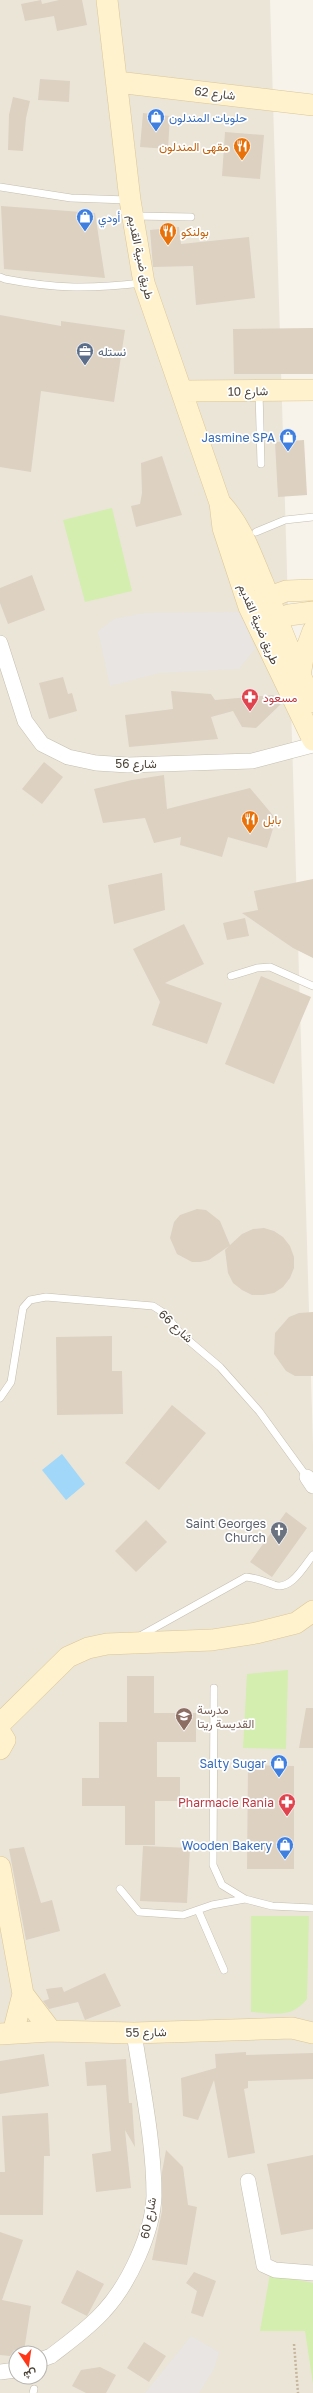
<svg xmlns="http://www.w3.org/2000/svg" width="313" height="2393" viewBox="0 0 313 2393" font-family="'Golos Text',Vazirmatn,sans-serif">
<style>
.residential{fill:#ebe5d8;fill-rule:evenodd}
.green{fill:#d3eeaf}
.parking{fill:#e8e5e2}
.water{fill:#a1d7f8}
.building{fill:#ddd1c1}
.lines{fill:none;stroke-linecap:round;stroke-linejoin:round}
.lane-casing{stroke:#c6beae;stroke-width:8}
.street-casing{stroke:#c6beae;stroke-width:16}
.secondary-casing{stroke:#dbc796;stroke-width:22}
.path{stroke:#c7b69b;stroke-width:2.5;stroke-dasharray:2 2;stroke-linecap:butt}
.lane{stroke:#fff;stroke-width:7}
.street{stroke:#fff;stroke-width:15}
.secondary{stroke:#fff2cc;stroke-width:21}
.labels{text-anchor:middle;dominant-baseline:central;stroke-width:3.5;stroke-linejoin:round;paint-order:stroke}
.street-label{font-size:12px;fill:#4c4337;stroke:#fff}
.shop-label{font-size:12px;fill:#366cbe;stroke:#fff;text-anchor:end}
.food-label{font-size:12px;fill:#c56008;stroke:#fff;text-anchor:start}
.service-label{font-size:12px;fill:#4e5e75;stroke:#fff;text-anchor:start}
.health-label{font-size:12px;fill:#be3a42;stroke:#fff;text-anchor:start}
.worship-label{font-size:12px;fill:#5b616d;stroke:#fff;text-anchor:end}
.education-label{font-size:12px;fill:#785e54;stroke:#fff;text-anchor:start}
</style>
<rect width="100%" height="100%" fill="#f7f3ea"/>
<path class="residential" d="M0 0H270L313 1445V2393H0ZM16 2353H40V2377H16Z"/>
<path class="green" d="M112 508 132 591 85 602 63 520Z
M288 1670 286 1749 243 1748 247 1674Z
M251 1916H309L307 1999C291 2019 275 2013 251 2012Z
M270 2274 313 2283V2384L305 2331H260Z"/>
<path class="parking" d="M241 612 255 649 239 669 159 673 110 686 98 631 114 619 144 613Z
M191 2336 219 2352 214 2369 199 2393H145Z"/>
<path class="water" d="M62 1454 85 1484 66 1500 42 1470Z"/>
<path class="building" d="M41 0 42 4 59 0H82L87 25 57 31 54 16 25 21 21 4Z
M40 79 70 81 69 102 38 100Z
M13 97 30 101 26 118 23 151 8 150 9 115Z
M143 113 170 116 168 149 140 147Z
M225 132 264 135 260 179 222 176Z
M1 206 95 213 105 278 4 269Z
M179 227 181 244 249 237 255 298 196 305 193 266 153 267 150 230Z
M0 315 61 326V321L125 330 114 402 41 391 31 472 0 467Z
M313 328V374H234L233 329Z
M304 440 307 495 278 497 275 442Z
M162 456 182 515 136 527 131 506 140 504 142 493 141 463Z
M32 575 45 610 8 624 0 603V588Z
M63 677 68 694 72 693 77 711 49 719 39 683Z
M171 691 211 694 215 700 273 695 282 703 256 728 242 727 233 711 211 717 218 739 129 747 125 715 173 709Z
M44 762 63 777 42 804 22 789Z
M164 775 167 809 250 788 276 819 267 848 228 837 222 857 180 845 181 837 154 843 145 818 103 823 94 789 132 780Z
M162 873 165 910 114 924 108 885Z
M313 879V958L293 948 242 913 258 910 254 891Z
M245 918 249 936 227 940 223 923Z
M184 924 204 964 165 983 222 1003 207 1044 152 1025 160 1002 133 949Z
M261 976 311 997 274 1084 225 1064Z
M197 1209 206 1210 220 1221 230 1245 242 1234 253 1229 264 1228 274 1231 283 1237 290 1246 294 1257V1268L290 1278 283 1287 274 1293 263 1295H252L242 1290 233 1283 228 1273 225 1250 229 1246 209 1260 200 1262H192L177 1254 170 1238 174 1222 180 1215Z
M313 1312V1376H295L286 1371 274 1354 275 1333 289 1317 299 1313Z
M112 1336V1371H122L123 1414 57 1415 56 1337Z
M172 1405 206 1433 159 1490 125 1463Z
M286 1512 307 1528 272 1577 250 1562Z
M146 1520 167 1542 136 1572 115 1551Z
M127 1676H154V1713H196V1742H157V1777H180V1801H155V1845H125V1806H82V1778H99V1722H127Z
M306 1708H313V1748H299Z
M248 1765 294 1766V1869H247Z
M143 1846 190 1848 187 1903 140 1901Z
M24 1847 41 1903 52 1900 60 1931 26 1940 9 1849Z
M105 1973 121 2006 85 2020 78 2002 49 2009 43 2001 49 1999 46 1989 62 1987 64 1992Z
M246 2052V2055L313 2053V2079L248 2081V2088L244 2089 255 2153 228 2158 214 2080 198 2120 183 2116 181 2078 216 2068 215 2054Z
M44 2054 49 2086 0 2094V2061Z
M126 2059 129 2103H132L135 2147 125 2130 131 2188 96 2192 92 2154 111 2151 106 2085 87 2086 85 2062Z
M48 2113 50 2156H44L43 2215H0V2172H5L2 2116Z
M166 2150 183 2167 188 2205 197 2207 187 2265 152 2260 162 2211V2172Z
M313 2155V2229L281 2235 267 2164Z
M0 2232 23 2240 2 2300 31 2306 24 2351 14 2350 10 2356 0 2355Z
M77 2270 104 2284 87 2316 61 2303Z
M194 2272 216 2281 203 2317 191 2313 197 2291 186 2283Z
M144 2342 166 2356 149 2382 127 2368Z
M100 2367 116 2375 106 2393H86L72 2386 81 2370Z"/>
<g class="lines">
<g class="lane-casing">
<path id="lane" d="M0 187 71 198 127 200
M135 216 191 217
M0 277 5 279C57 289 90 289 142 283
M259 392 261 464
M256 532 285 520 313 517
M231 976 257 968 270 967 313 986
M0 1398 11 1382 23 1308 30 1300 46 1297 153 1306 164 1313 181 1334 220 1367 259 1411 307 1477
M140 1636 246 1577C257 1578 264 1581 274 1585 291 1591 304 1566 313 1555
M214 1688 213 1865 222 1885 245 1899 272 1906 313 1908
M120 1889 139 1912 183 1915 212 1905 245 1899
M198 1910 224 1970
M33 2393 34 2389"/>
</g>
<g class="street-casing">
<path id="street" d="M0 643 25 721 42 744 68 757 96 763 128 765 252 761 313 745
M307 1477 313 1486
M248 2181 264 2265 275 2270 313 2273
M40 2360 51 2356C69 2342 89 2328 104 2311 129 2284 153 2232 154 2196 154 2142 142 2086 134 2033
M0 2372 16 2370"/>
</g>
<g class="secondary-casing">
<path id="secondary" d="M107 0 130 200 144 283 220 503 223 528 249 607 313 740
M117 82 313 105
M183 391 313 390
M222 505C242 527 251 555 263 583 279 623 293 664 313 702
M256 602 286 591 313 590
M263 623 289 615 313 612
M300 676 303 658 313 631
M0 1724 68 1657 88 1648 107 1644 212 1640 256 1633 296 1623 313 1611
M0 1732 5 1740 0 1749
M0 1867 23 1994 13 2033
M23 1994 51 2031
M0 2034 51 2031 134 2033 292 2028 313 2033"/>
</g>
<path class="path" d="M294 2344 298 2393"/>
<use href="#lane" class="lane"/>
<use href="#street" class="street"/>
<use href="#secondary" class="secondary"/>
</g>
<defs>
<g id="shop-pin" transform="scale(0.9)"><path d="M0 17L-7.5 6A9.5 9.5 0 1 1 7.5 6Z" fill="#3f7fe0" stroke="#fff"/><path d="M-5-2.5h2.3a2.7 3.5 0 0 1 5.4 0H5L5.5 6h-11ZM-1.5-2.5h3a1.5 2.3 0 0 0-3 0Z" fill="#fff"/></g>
<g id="restaurant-pin" transform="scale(0.9)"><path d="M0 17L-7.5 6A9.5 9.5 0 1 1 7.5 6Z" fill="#e8710a" stroke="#fff"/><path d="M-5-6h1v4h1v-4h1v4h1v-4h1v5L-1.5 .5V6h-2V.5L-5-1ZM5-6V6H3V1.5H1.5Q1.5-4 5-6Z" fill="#fff"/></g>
<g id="office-pin" transform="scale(0.9)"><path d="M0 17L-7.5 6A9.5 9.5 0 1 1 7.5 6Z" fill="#5c6f8a" stroke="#fff"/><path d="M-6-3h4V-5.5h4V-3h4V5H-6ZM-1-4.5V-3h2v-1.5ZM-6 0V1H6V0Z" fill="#fff"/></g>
<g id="pharmacy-pin" transform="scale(0.9)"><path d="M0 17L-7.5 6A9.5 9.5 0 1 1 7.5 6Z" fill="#e0444e" stroke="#fff"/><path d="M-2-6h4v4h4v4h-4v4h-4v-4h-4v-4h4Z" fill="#fff"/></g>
<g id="church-pin" transform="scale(0.9)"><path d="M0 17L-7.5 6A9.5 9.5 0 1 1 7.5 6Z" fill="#6b7280" stroke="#fff"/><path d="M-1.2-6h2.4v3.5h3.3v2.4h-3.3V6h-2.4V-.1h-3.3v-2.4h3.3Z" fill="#fff"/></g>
<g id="school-pin" transform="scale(0.9)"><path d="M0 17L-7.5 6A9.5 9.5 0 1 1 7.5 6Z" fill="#8d6e63" stroke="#fff"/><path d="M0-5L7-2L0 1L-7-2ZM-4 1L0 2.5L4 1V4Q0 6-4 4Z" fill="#fff"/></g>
</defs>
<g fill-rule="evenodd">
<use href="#shop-pin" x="156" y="117"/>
<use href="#restaurant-pin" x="242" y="146"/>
<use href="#shop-pin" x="85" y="217"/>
<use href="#restaurant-pin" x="168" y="231"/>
<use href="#office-pin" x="85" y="351"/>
<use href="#shop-pin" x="288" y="437"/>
<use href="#pharmacy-pin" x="250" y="697"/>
<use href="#restaurant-pin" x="250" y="819"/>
<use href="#church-pin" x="279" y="1530"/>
<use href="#school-pin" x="184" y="1716"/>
<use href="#shop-pin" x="279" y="1763"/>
<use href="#pharmacy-pin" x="287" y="1802"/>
<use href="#shop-pin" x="285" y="1845"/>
</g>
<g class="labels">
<g class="street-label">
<text transform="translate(215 93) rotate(7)">شارع 62</text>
<text transform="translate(141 257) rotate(78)">طريق ضبية القديم</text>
<text transform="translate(248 391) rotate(-1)">شارع 10</text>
<text transform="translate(259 624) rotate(67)">طريق ضبية القديم</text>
<text x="136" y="763">شارع 56</text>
<text transform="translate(176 1326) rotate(43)">شارع 66</text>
<text transform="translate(146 2032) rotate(-1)">شارع 55</text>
<text transform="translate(148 2218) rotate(-79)">شارع 60</text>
</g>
<g class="shop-label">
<text x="169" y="117" text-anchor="start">حلويات المندلون</text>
<text x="98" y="217" text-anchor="start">أودي</text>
<text x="275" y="437">Jasmine SPA</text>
<text x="266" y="1763">Salty Sugar</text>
<text x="272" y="1845">Wooden Bakery</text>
</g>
<g class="food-label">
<text x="229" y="146" text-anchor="end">مقهى المندلون</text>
<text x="181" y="231">بولنكو</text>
<text x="263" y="819">بابل</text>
</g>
<g class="service-label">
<text x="98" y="351">نستله</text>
</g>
<g class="health-label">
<text x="263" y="697">مسعود</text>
<text x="274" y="1802" text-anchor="end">Pharmacie Rania</text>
</g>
<g class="worship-label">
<text x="266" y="1523">Saint Georges<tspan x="266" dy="14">Church</tspan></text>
</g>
<g class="education-label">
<text x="197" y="1709">مدرسة<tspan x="197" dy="14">القديسة ريتا</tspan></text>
</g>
</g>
<g transform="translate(28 2365) rotate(167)"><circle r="19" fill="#ffffff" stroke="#b7b4af"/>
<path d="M0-3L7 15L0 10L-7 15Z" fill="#ff3719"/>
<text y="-6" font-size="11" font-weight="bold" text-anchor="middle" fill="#4c4337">ش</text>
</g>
</svg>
